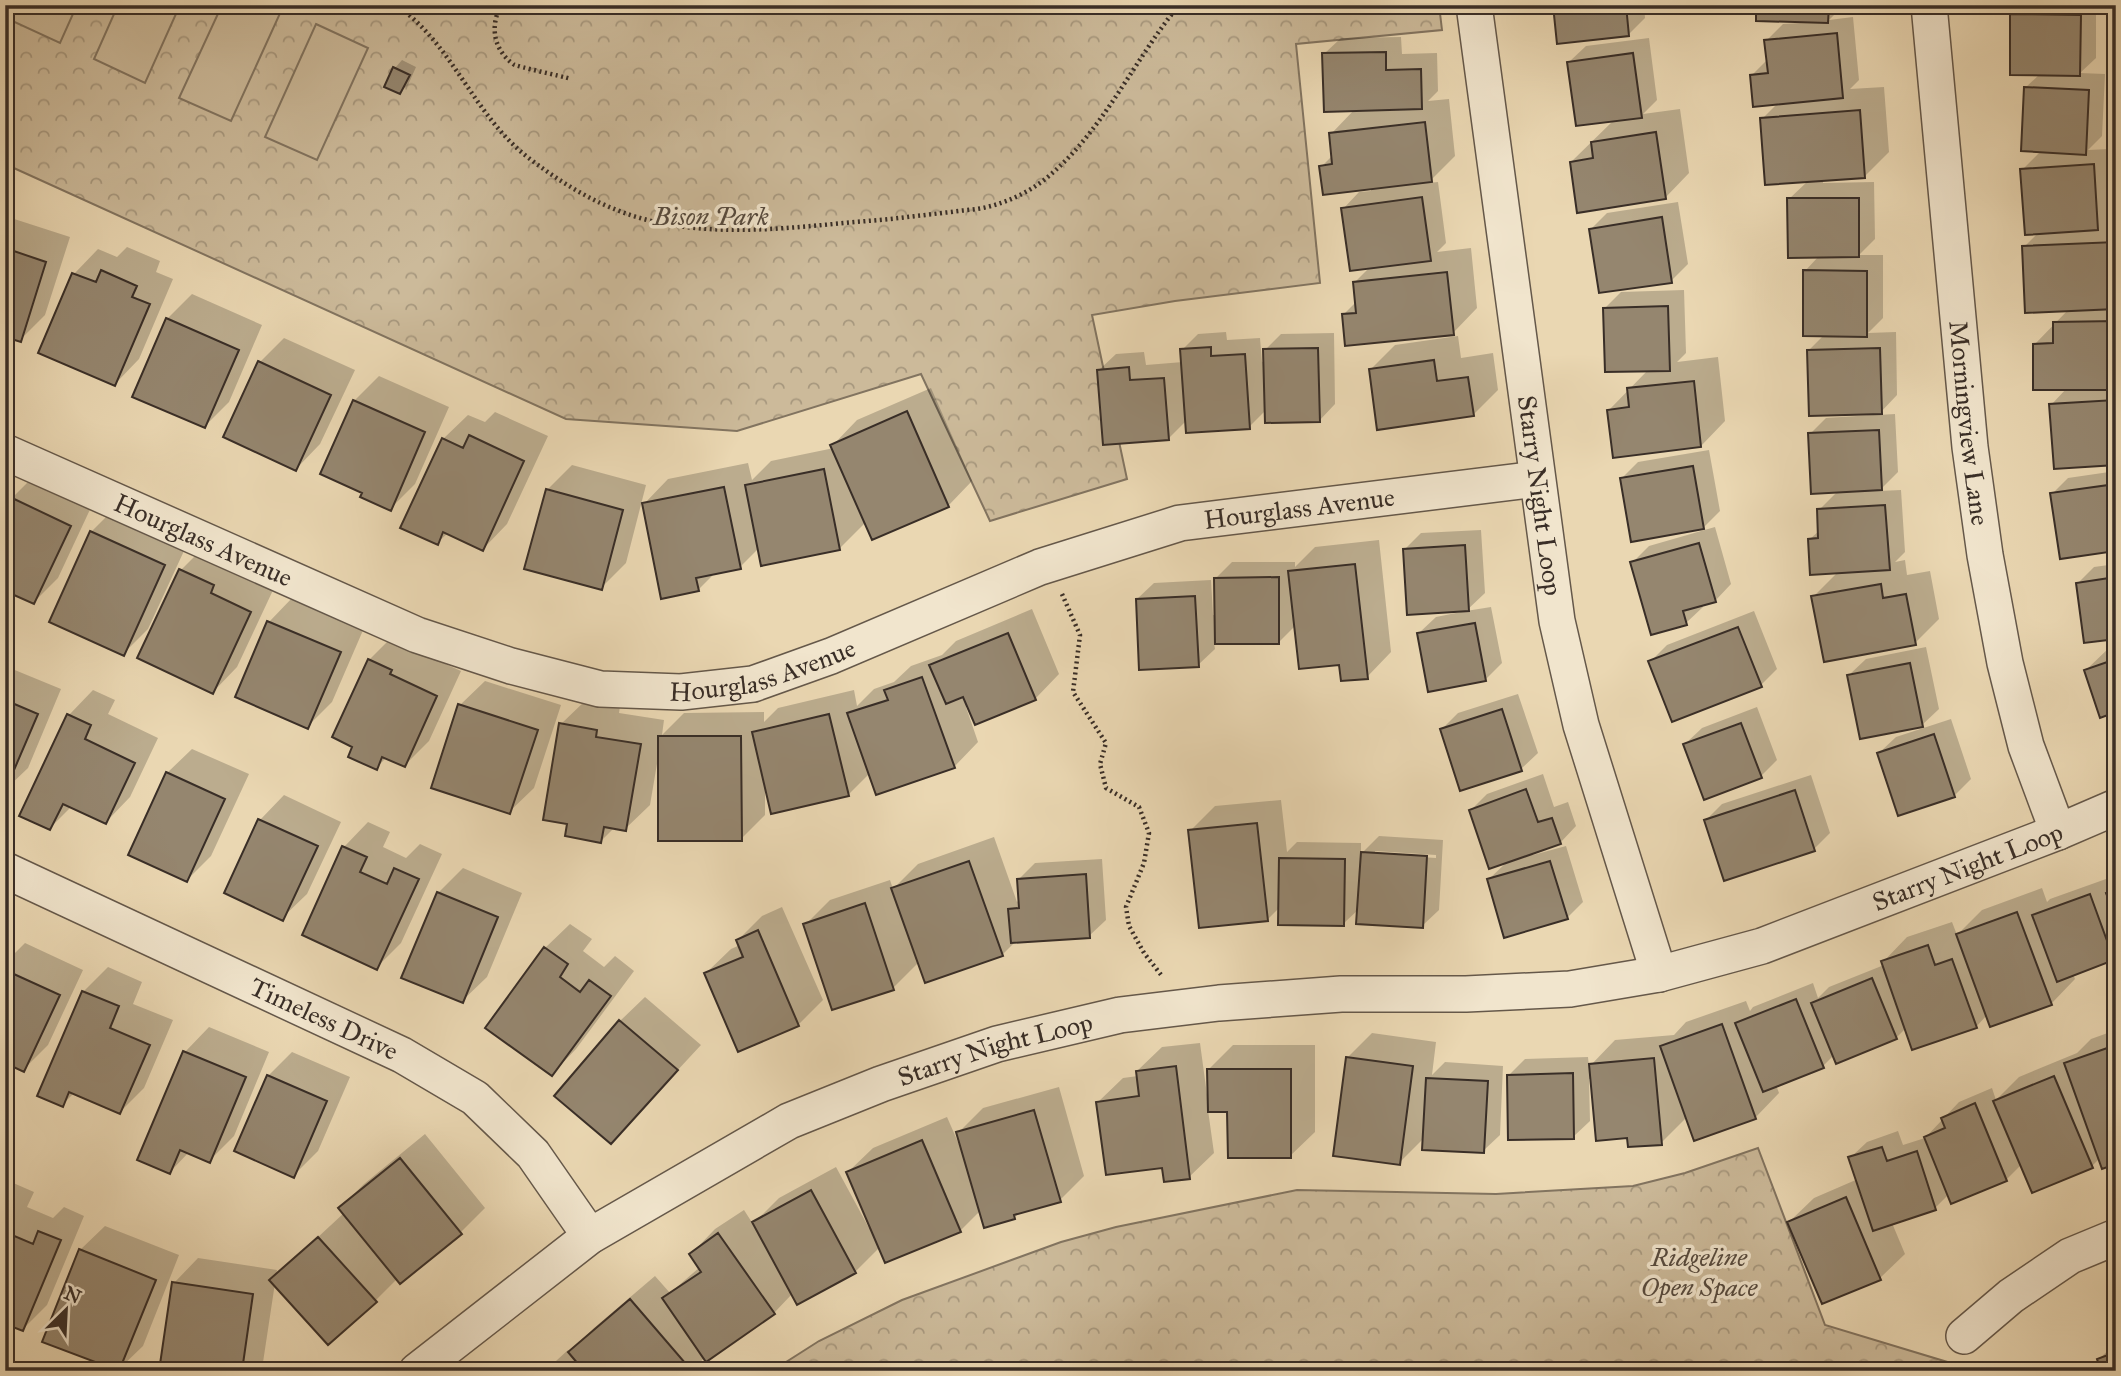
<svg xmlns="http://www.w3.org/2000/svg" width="2121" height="1376" viewBox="0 0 2121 1376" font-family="'IM FELL Great Primer',serif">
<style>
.forest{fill:url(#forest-crowns);stroke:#827460;stroke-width:2}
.pitch{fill:#ccba9a;stroke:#827460;stroke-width:2}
.shadow{fill:#0003;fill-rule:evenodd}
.building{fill:#95866f;stroke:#392e27;stroke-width:2}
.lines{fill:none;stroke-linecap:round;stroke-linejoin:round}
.street-casing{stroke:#65584a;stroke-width:38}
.path{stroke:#392e27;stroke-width:4.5;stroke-dasharray:2 3.5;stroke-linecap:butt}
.street{stroke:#f1e5cd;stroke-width:35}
.labels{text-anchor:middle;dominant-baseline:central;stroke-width:7;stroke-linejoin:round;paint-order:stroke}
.park-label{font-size:26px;font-style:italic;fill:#564a3e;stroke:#f1e5cd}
.street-label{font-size:26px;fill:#392e27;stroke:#f1e5cd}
</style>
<defs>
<pattern id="forest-crowns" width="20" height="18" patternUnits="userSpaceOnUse" patternTransform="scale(1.75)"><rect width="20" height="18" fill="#ccba9a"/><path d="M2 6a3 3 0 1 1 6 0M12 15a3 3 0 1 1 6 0" fill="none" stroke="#a7987e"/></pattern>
</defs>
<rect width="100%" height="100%" fill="#ead7b2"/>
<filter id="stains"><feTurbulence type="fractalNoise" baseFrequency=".00286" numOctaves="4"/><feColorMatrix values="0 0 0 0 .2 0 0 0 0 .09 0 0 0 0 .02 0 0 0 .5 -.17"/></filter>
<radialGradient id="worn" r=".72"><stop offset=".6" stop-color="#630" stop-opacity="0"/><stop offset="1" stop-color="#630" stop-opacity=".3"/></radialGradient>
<path class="forest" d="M5 5H1439L1442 30 1296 44 1320 283 1175 301 1092 315 1127 479 990 521 921 374 737 431 566 419 5 164Z
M1758 1148 1825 1325 1954 1364 1963 1371H772L819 1341 902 1300 1061 1242 1116 1227 1297 1190 1496 1194 1633 1186 1685 1173Z"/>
<path class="pitch" d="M14 5H77L60 43 8 19Z
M118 5H180L145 83 94 59Z
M222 5H275L282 9 231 121 179 98Z
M316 24 368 48 317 160 265 137Z"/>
<path class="shadow" d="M1554 5H1644L1645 18 1629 34Z
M1758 5H1844L1829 20 1853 17 1859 80 1850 89 1884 87 1889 152 1864 177 1823 180V183L1874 182 1875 239 1859 255H1883V318L1868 333 1896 332 1897 395 1878 415 1895 414 1898 472 1879 491 1901 490 1905 552 1895 562 1905 560 1907 575 1930 571 1939 619 1915 643 1813 597 1839 571 1810 539 1820 530 1819 510 1838 491 1810 434 1826 418 1873 415V412L1809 350 1824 335 1805 271 1819 256 1789 199 1808 181 1762 119 1778 103 1752 75 1768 59 1766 41 1783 24 1800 23V20Z
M2022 5H2096V58L2080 73 2105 74 2102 136 2088 150 2109 149 2114 212 2107 219H2116V463L2051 405 2067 388 2035 344 2068 310 2024 247 2038 233 2022 170 2041 151 2025 88 2040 74 2012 15Z
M1401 37 1402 54 1437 53 1438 91 1428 101 1449 99 1455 156 1428 183 1438 182 1446 243 1437 252 1471 248 1477 308 1453 333 1343 315 1356 302 1354 283 1370 267 1343 209 1359 192 1371 191V187L1321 167 1333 155 1331 134 1355 109 1324 54 1341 38Z
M1649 38 1657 100 1643 114 1680 109 1689 173 1665 198 1571 162 1615 119 1569 62 1586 46Z
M402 60 416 67 408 85 400 92 395 68Z
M1678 202 1688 264 1671 281 1591 229 1607 213Z
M5 216 70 237 45 315 20 340 5 335Z
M127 247 160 261 156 272 173 279 139 359 115 384 41 352 74 274 98 249 117 257Z
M1684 290 1686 353 1677 362 1718 357 1725 421 1701 446 1609 410 1648 370 1605 308 1621 292Z
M192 294 262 325 229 402 205 426 167 319Z
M1226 332 1227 340 1260 338 1262 362 1265 361V350L1281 334 1334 333 1335 404 1319 421 1266 410 1249 427 1187 420 1168 439 1099 370 1116 354 1144 352 1146 365 1183 362 1182 350 1198 334Z
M1458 336 1461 358 1493 353 1498 390 1473 415 1371 369 1395 345Z
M284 338 355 370 320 444 296 469 260 362Z
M379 376 449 407 415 484 390 509 365 492 354 401Z
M931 388 972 481 948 506 866 522 840 548H759L740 567 716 572 698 590 644 504 668 479 748 463 752 480 771 461 834 448 833 445 857 420Z
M495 412 548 436 507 524 483 549 448 533 437 543 443 439 468 415 485 422Z
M1709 450 1720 511 1703 528 1622 478 1638 462Z
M572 465 646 485 626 563 601 588 527 568 548 489Z
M2116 471V549L2052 494 2068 478Z
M36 474 94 501 58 578 34 602 12 498Z
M116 507 189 540 148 629 123 654 51 621 91 532Z
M1715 527 1731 584 1715 601 1702 604 1703 607 1686 623 1632 563 1649 546Z
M1481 530 1485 593 1466 611 1491 607 1502 663 1485 680 1419 633 1436 617 1461 612V610L1404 550 1421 533Z
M1379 540 1391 652 1367 677 1341 663 1296 625 1279 642 1214 643 1215 649 1198 665 1137 599 1154 583 1211 580 1213 615H1216V578L1232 562H1295V567L1315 547Z
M205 546 274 588 237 667 213 692 181 570Z
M2116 564V637L2078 583 2094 567Z
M293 597 364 628 332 702 307 727 269 622Z
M1032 609 1059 674 1035 699 966 707 978 742 954 767 870 773 848 795 765 788V815L741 839 658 758 650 805 625 829 615 827 601 841 569 823 561 724 586 700 620 706 619 713 664 720 662 735 684 713 764 712V722L778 708 854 690 857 706 874 689 894 682 911 666 942 655 956 641Z
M1754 611 1777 669 1761 685 1650 662 1667 645Z
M394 635 414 650 461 671 429 741 405 765 387 757 376 768 355 746 369 660Z
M2116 644V711L2086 670 2111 646Z
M1926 647 1939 709 1922 725 1849 675 1866 659Z
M5 666 61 689 28 768 5 790Z
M485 681 561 705 534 788 509 812 460 705Z
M93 690 115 700 108 714 158 738 130 797 106 822 72 806 50 828 21 815 69 715Z
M1518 694 1538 753 1521 769 1442 729 1458 713Z
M1757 707 1777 760 1761 776 1685 744 1702 728Z
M1951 719 1971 779 1954 796 1879 753 1896 737Z
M192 749 249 774 211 856 187 880 167 773Z
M1543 774 1554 807 1568 802 1576 826 1560 843 1532 852 1533 855 1566 846 1583 902 1567 918 1489 879 1508 861 1471 810 1487 794Z
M1811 775 1830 833 1814 849 1706 820 1722 804Z
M284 795 341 822 307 894 282 918 226 892 260 820Z
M1281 800 1287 852 1297 842 1361 843V854L1379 836 1443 840 1439 910 1422 926 1359 909 1343 924 1280 907 1267 920 1190 831 1215 806ZM1375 851 1436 855V858L1375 854Z
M368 822 390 832 383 847 406 858 420 844 442 854 401 943 377 967 304 934 344 847Z
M994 837 1017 902 1020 899 1018 880 1035 863 1102 859 1106 920 1089 936 1016 941 1002 955 919 962 893 988 833 1008 805 925 830 900 890 880 893 889 918 864Z
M463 868 522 893 487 977 462 1001 438 893Z
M2106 879 2111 891 2116 886V956L2073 974 2075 979 2051 1004 1987 1015 1976 1027 1906 1028 1896 1038 1834 1055 1823 1066 1776 1085 1779 1093 1755 1118 1687 1117 1661 1143 1628 1136 1592 1079H1589L1590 1121 1573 1137 1508 1076 1525 1059 1588 1057 1589 1067 1615 1040 1674 1035 1686 1022 1746 1001 1750 1011 1753 1007 1813 983 1818 998 1829 987 1884 965 1883 962 1907 937 1952 922 1957 935 1982 910 2042 888 2047 902 2050 899Z
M782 907 823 1000 798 1025 706 973 731 949 740 945 738 940 762 916Z
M570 924 592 939 583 951 604 967 615 956 634 971 576 1049 552 1074 545 948Z
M25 943 83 970 48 1045 23 1070 5 1061V963Z
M108 967 142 982 133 1004 173 1020 144 1088 120 1112 74 1093 62 1105 83 992Z
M645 997 701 1045 611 1142 620 1021Z
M209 1027 269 1052 234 1136 209 1161 189 1152 170 1172 140 1159 185 1052Z
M2116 1030V1163L2100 1158 2092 1166 2022 1164 2006 1180 1949 1194 1935 1208 1892 1223 1905 1254 1880 1278 1823 1302 1789 1222 1814 1198 1858 1179 1850 1158 1867 1142 1898 1131 1903 1145 1925 1138 1959 1102 1992 1088 1996 1100 2019 1077 2077 1053 2091 1039Z
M1372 1033 1436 1042 1432 1075 1445 1062 1503 1066 1500 1135 1483 1151 1425 1137 1399 1163 1348 1057Z
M1200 1043 1207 1095 1209 1094V1069L1233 1045H1315V1132L1290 1156 1229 1110H1208L1214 1153 1189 1177 1164 1166 1098 1102 1123 1078 1138 1076 1137 1071 1162 1047Z
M292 1052 350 1077 318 1151 293 1176 268 1076Z
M1059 1087 1084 1176 1060 1200 1020 1211 1014 1217 981 1210 960 1231 880 1247 855 1272 793 1293 774 1313 705 1357 692 1371H545L568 1350 570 1352 594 1328 655 1276 670 1293 700 1267 691 1254 715 1229 744 1210 753 1224 779 1198 836 1167 869 1228 872 1227 848 1172 873 1148 947 1117 961 1149H963L958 1133 983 1108Z
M425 1134 485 1208 461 1232 397 1279 375 1301 275 1283 262 1369 260 1371H161L174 1283 198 1258 277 1270 276 1276 344 1213 340 1208 364 1184Z
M11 1182 34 1192 27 1207 53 1218 64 1207 84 1216 47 1305 23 1329 5 1322V1188Z
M105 1226 179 1255 143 1346 118 1370 80 1250Z
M2116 1343V1371L2099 1359Z"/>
<path class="building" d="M1553 5H1626L1629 36 1557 44Z
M1756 5H1829L1828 23 1756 21Z
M2010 14 2081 15 2080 76 2010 75Z
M1837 33 1843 98 1753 107 1750 75 1768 73 1764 40Z
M1386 52V70L1421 69 1422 109 1324 112 1322 53Z
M1633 53 1642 118 1576 126 1567 62Z
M393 67 410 75 400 94 384 87Z
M2024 87 2089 90 2086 155 2021 151Z
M1860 110 1865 178 1765 185 1760 118Z
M1425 122 1432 182 1323 195 1319 166 1332 164 1329 133Z
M1656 132 1666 199 1577 213 1570 162 1593 158 1591 142Z
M2094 164 2098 230 2025 235 2020 169Z
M1422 197 1431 261 1350 271 1341 208Z
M1787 198H1859V257L1788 258Z
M1662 217 1672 283 1599 293 1589 229Z
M2116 242V309L2025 313 2022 246Z
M5 248 46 262 21 342 5 337Z
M101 270 137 286 132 297 150 304 115 386 38 353 72 273 96 282Z
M1803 270 1867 271V337L1803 336Z
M1447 272 1454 335 1345 346 1342 314 1356 313 1353 282Z
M1668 306 1670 371 1605 372 1603 308Z
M166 318 239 350 205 428 132 397Z
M2116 321V390H2033V344L2053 343V322Z
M1211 347V356L1245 354 1250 429 1186 433 1180 349Z
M1318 348 1320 422 1265 423 1263 349Z
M1880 348 1882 414 1809 416 1807 350Z
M1434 360 1437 381 1468 377 1474 416 1377 430 1369 369Z
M258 361 331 395 296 471 223 437Z
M1129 367 1130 380 1164 378 1169 440 1103 445 1097 370Z
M1694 381 1701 447 1613 458 1607 410 1629 407 1627 388Z
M353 400 425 432 391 511 360 497 362 493 320 474Z
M2115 400 2116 465 2054 469 2049 404Z
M907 411 949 507 872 540 830 445Z
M1879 430 1882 490 1811 494 1808 433Z
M469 435 524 461 483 551 443 532 438 545 400 528 442 438 463 448Z
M1693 466 1704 529 1631 542 1620 478Z
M824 469 840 550 761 566 745 485Z
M2116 484V551L2060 559 2050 493Z
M724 487 741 569 696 578 699 591 661 599 642 503Z
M546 489 623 510 602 590 524 569Z
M10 497 71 526 34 604 5 591V508Z
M1885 505 1890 570 1810 575 1808 539 1818 538 1817 509Z
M90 531 165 565 124 656 49 622Z
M1699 543 1716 602 1683 611 1687 625 1651 635 1630 562Z
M1465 545 1469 611 1407 615 1403 549Z
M1355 564 1368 679 1341 681 1339 665 1299 669 1288 571Z
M179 569 214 585 211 593 251 612 213 694 137 658Z
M1279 577V644H1215L1214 578Z
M2116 577V639L2084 643 2076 583Z
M1881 584 1883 598 1906 594 1916 645 1824 662 1811 596Z
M1195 596 1199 667 1139 670 1136 599Z
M267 621 341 652 308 729 235 697Z
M1475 623 1486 681 1428 692 1417 633Z
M1738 627 1762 687 1672 722 1648 661Z
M1008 633 1036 700 975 725 963 697 946 704 929 665Z
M368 659 392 670 390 674 437 696 405 767 382 757 377 770 348 757 352 747 332 737Z
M2116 659V712L2100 718 2084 670Z
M1910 663 1923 727 1860 739 1847 675Z
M922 677 955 768 876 795 847 713 888 700 884 690Z
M5 700 38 714 5 791Z
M458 704 538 730 510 814 431 788Z
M1502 709 1522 771 1460 791 1440 729Z
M67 714 91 725 85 739 135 763 106 824 63 804 50 830 19 816Z
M829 714 849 796 771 814 752 732Z
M559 723 597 730 596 737 641 744 626 831 604 827 601 843 565 836 567 824 543 820Z
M1741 723 1762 778 1704 800 1683 744Z
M1934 734 1955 797 1898 816 1877 753Z
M658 736H741L742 841H658Z
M166 772 225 799 187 882 128 855Z
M1526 789 1538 822 1552 818 1561 844 1489 869 1469 810Z
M1795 790 1815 851 1724 881 1704 820Z
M258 819 318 846 283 921 224 893Z
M1257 823 1268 921 1199 928 1188 830Z
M342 846 367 857 360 872 387 884 394 868 419 879 377 970 302 935Z
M1361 852 1427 856 1423 928 1356 924Z
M1279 858 1345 859 1344 926 1278 925Z
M969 861 1003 956 925 983 891 888Z
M1550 861 1568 919 1504 938 1487 879Z
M1086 874 1090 938 1011 943 1008 909 1019 908 1017 879Z
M2116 889V918L2106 893Z
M437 892 498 917 463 1003 401 978Z
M2090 894 2114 960 2057 982 2032 915Z
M865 903 894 990 832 1010 803 924Z
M2017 912 2052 1005 1990 1027 1956 934Z
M758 930 799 1026 738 1052 704 973 743 957 736 940Z
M1928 945 1935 965 1952 959 1977 1028 1912 1050 1881 961Z
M544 947 568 964 560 977 580 992 589 980 611 996 552 1076 485 1028Z
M5 970 60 995 24 1072 5 1063Z
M1872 978 1897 1039 1836 1064 1811 1003Z
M82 991 119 1006 110 1028 150 1045 120 1114 69 1092 63 1107 37 1096Z
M1796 999 1824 1068 1763 1092 1735 1023Z
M619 1020 678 1070 611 1144 554 1096Z
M1722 1024 1756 1119 1694 1141 1660 1046Z
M2116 1045V1164L2102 1169 2064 1063Z
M183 1051 246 1077 210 1163 180 1150 170 1174 137 1160Z
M1346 1057 1413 1066 1400 1165 1333 1156Z
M1654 1058 1662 1145 1628 1147 1627 1138 1596 1141 1589 1064Z
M1176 1066 1190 1179 1164 1182 1162 1168 1106 1175 1096 1102 1139 1096 1136 1071Z
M1207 1069H1291V1158H1228L1227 1112H1208Z
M1573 1073 1574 1139 1508 1140 1507 1075Z
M267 1075 327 1101 294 1178 234 1151Z
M2054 1076 2093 1168 2032 1193 1993 1101Z
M1426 1078 1488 1081 1484 1153 1422 1150Z
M1975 1103 2007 1181 1951 1204 1924 1137 1945 1128 1941 1118Z
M1034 1110 1061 1202 1014 1215 1015 1219 984 1228 956 1132Z
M922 1140 961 1232 885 1263 846 1172Z
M1882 1147 1887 1161 1917 1151 1936 1210 1873 1231 1848 1157Z
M400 1158 462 1234 400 1284 338 1208Z
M811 1190 856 1273 797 1305 752 1222Z
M1846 1197 1881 1280 1822 1304 1787 1222Z
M38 1231 61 1240 23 1331 5 1324V1232L33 1244Z
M718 1233 775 1314 706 1362 662 1298 701 1272 689 1254Z
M318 1237 377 1302 328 1345 269 1280Z
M79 1249 156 1280 119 1371 42 1342Z
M172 1282 253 1294 242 1371H159Z
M630 1299 692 1371H584L568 1352Z
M2116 1352V1371H2101L2097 1359Z"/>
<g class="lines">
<g class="street-casing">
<g id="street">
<path id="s1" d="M1474 5 1557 621 1581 725 1659 974"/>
<path id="s2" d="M1929 5 1970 447 1985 555 2005 663 2026 746 2058 832"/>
<path id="s3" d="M5 452 417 635 511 666 600 689 681 692 753 684 831 656 1040 567 1180 523 1537 479"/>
<path id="s4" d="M5 870 402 1055 475 1098 533 1154 590 1236"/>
<path d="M1964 1336 2011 1296 2070 1256 2116 1237"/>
<path id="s5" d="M417 1371 590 1236 789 1121 881 1084 997 1044 1120 1015 1219 1003 1341 994H1466L1570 989 1659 974 1762 946 2058 832 2116 807"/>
</g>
</g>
<path class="path" d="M396 5C454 45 474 117 530 159 568 188 609 212 656 222 726 237 796 227 867 221 895 219 923 215 951 212 963 210 975 210 987 207 1008 202 1027 193 1044 180 1102 134 1133 61 1179 5
M501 5C490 26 493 49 513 64 517 67 562 76 571 79
M1062 594 1080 635 1073 692 1106 743 1100 764 1106 788 1139 807 1149 833 1144 863 1126 907 1129 926 1144 953 1162 976"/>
<use href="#street" class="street"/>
</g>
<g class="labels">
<g class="park-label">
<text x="711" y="216">Bison Park</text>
<text x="1699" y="1257">Ridgeline<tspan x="1699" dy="30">Open Space</tspan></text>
</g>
<g class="street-label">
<text stroke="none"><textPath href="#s2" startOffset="420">Morningview Lane</textPath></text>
<text stroke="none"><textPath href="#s1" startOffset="495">Starry Night Loop</textPath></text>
<text stroke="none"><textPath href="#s3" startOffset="1372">Hourglass Avenue</textPath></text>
<text stroke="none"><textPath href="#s3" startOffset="217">Hourglass Avenue</textPath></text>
<text stroke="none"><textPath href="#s3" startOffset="807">Hourglass Avenue</textPath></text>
<text stroke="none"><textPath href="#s5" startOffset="1666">Starry Night Loop</textPath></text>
<text stroke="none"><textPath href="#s4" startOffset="352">Timeless Drive</textPath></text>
<text stroke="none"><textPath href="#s5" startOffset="668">Starry Night Loop</textPath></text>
</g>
</g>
<rect width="2121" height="1376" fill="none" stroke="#ead7b2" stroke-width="28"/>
<rect x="7" y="7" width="2107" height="1362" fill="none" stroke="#392e27" stroke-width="3.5"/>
<rect x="14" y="14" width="2093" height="1348" fill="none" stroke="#392e27" stroke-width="2"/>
<g transform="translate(66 1310) rotate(24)" stroke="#f1e5cd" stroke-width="5" paint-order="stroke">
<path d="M0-5L12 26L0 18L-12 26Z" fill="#392e27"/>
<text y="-10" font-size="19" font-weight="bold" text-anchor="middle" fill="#392e27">N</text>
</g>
<rect width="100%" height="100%" filter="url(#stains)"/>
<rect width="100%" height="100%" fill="url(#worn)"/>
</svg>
